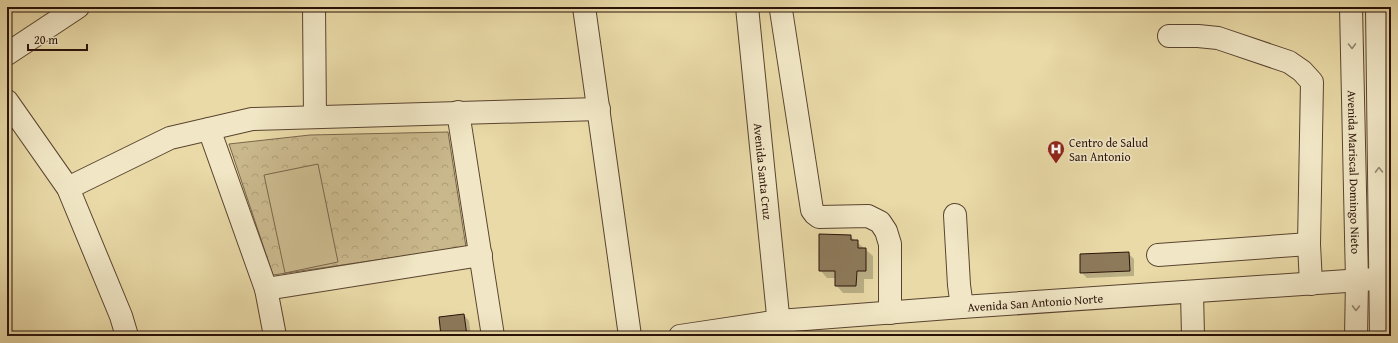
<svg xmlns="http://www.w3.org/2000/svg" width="1398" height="343" viewBox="0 0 1398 343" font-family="'Gentium Book Plus',serif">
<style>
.park{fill:url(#park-crowns);stroke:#7a654a}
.garden{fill:#c9b88c;stroke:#7a654a}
.shadow{fill:#0003}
.building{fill:#8d7a5b;stroke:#2a1209}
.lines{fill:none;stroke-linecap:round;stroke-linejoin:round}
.minor-casing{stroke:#5a4430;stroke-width:24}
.minor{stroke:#f1e7c6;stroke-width:22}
.oneway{stroke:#978771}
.labels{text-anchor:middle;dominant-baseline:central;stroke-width:3.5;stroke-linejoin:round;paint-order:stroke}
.poi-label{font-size:12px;fill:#2a1209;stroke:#f1e7c6;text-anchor:start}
.street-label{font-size:12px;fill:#2a1209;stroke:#f1e7c6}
</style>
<defs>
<pattern id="park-crowns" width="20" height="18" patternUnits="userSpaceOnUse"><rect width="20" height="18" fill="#c9b88c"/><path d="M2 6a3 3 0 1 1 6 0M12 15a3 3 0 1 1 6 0" fill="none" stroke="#ad9d77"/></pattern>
</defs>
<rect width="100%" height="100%" fill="#e9daa7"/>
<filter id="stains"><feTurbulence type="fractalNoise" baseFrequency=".005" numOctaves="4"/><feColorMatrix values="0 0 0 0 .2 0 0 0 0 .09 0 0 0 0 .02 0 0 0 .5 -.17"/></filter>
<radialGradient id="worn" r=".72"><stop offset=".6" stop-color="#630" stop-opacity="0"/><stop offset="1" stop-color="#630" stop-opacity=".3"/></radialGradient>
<path class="park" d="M448 132 466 247 273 275 229 144 310 135Z"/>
<path class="garden" d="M318 164 338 262 285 273 264 175Z"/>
<path class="shadow" d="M850 236 873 256V279H864V293H843L836 285V278H827L820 270Z
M1128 253 1134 259V276L1087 278 1081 272Z
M464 315 469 321 471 336H442Z"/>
<path class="building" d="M819 234 851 235V240H858V248H866V271H857L856 286H835V271H819Z
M1129 252 1130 271 1080 273V254Z
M464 314 467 336H441L439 317Z"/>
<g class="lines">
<g class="minor-casing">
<g id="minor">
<path d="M314 7 315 117"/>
<path d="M584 7 630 336"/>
<path id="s1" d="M747 7 780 335"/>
<path id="s2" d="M1351 7 1357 281 1356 336"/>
<path d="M1377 7 1381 336"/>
<path d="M781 10 812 210 815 214 819 217 868 216 880 222 886 231 890 244V313"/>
<path d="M1169 36H1198L1218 38 1289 62 1302 71 1312 82 1309 244 1311 284"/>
<path d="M7 54 78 7"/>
<path d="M7 101 68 188 121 316 127 336"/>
<path d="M458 112 493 336"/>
<path d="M209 129 266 289 275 336"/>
<path d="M68 188 170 138 252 119 599 109"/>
<path d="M955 215 959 285 962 307"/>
<path d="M1158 255 1309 244"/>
<path d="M266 289 481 255"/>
<path d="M1192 292 1193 336"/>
<path id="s3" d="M680 336 779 321 962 307 1391 278"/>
</g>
</g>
<use href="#minor" class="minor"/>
</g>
<defs><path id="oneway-chevron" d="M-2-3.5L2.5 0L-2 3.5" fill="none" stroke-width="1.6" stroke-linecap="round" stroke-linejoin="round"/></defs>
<g class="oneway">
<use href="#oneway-chevron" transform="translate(1352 46) rotate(89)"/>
<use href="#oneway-chevron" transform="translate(1379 170) rotate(-91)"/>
<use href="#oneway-chevron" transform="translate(1356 308) rotate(91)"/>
</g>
<defs>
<g id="hospital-pin" transform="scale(0.9)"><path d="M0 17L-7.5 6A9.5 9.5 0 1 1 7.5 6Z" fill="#8f2418" stroke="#f1e7c6"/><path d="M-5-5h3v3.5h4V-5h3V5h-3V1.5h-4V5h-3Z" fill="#fff"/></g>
</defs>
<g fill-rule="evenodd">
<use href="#hospital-pin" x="1056" y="149"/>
</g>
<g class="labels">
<g class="poi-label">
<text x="1069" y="142">Centro de Salud<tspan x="1069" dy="14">San Antonio</tspan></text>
</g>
<g class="street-label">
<text stroke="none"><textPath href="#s1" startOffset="165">Avenida Santa Cruz</textPath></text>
<text stroke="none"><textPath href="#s2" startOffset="165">Avenida Mariscal Domingo Nieto</textPath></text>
<text stroke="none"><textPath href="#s3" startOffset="357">Avenida San Antonio Norte</textPath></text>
</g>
</g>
<rect width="1398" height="343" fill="none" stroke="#e9daa7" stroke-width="24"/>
<rect x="8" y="8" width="1382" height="327" fill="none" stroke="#2a1209" stroke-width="2"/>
<rect x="12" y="12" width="1374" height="319" fill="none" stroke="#2a1209"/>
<path d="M28 44v6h59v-6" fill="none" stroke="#2a1209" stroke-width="2"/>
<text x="34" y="44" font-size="12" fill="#2a1209" stroke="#f1e7c6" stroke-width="3" paint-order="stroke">20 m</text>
<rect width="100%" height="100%" filter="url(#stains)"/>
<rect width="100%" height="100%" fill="url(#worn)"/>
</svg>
